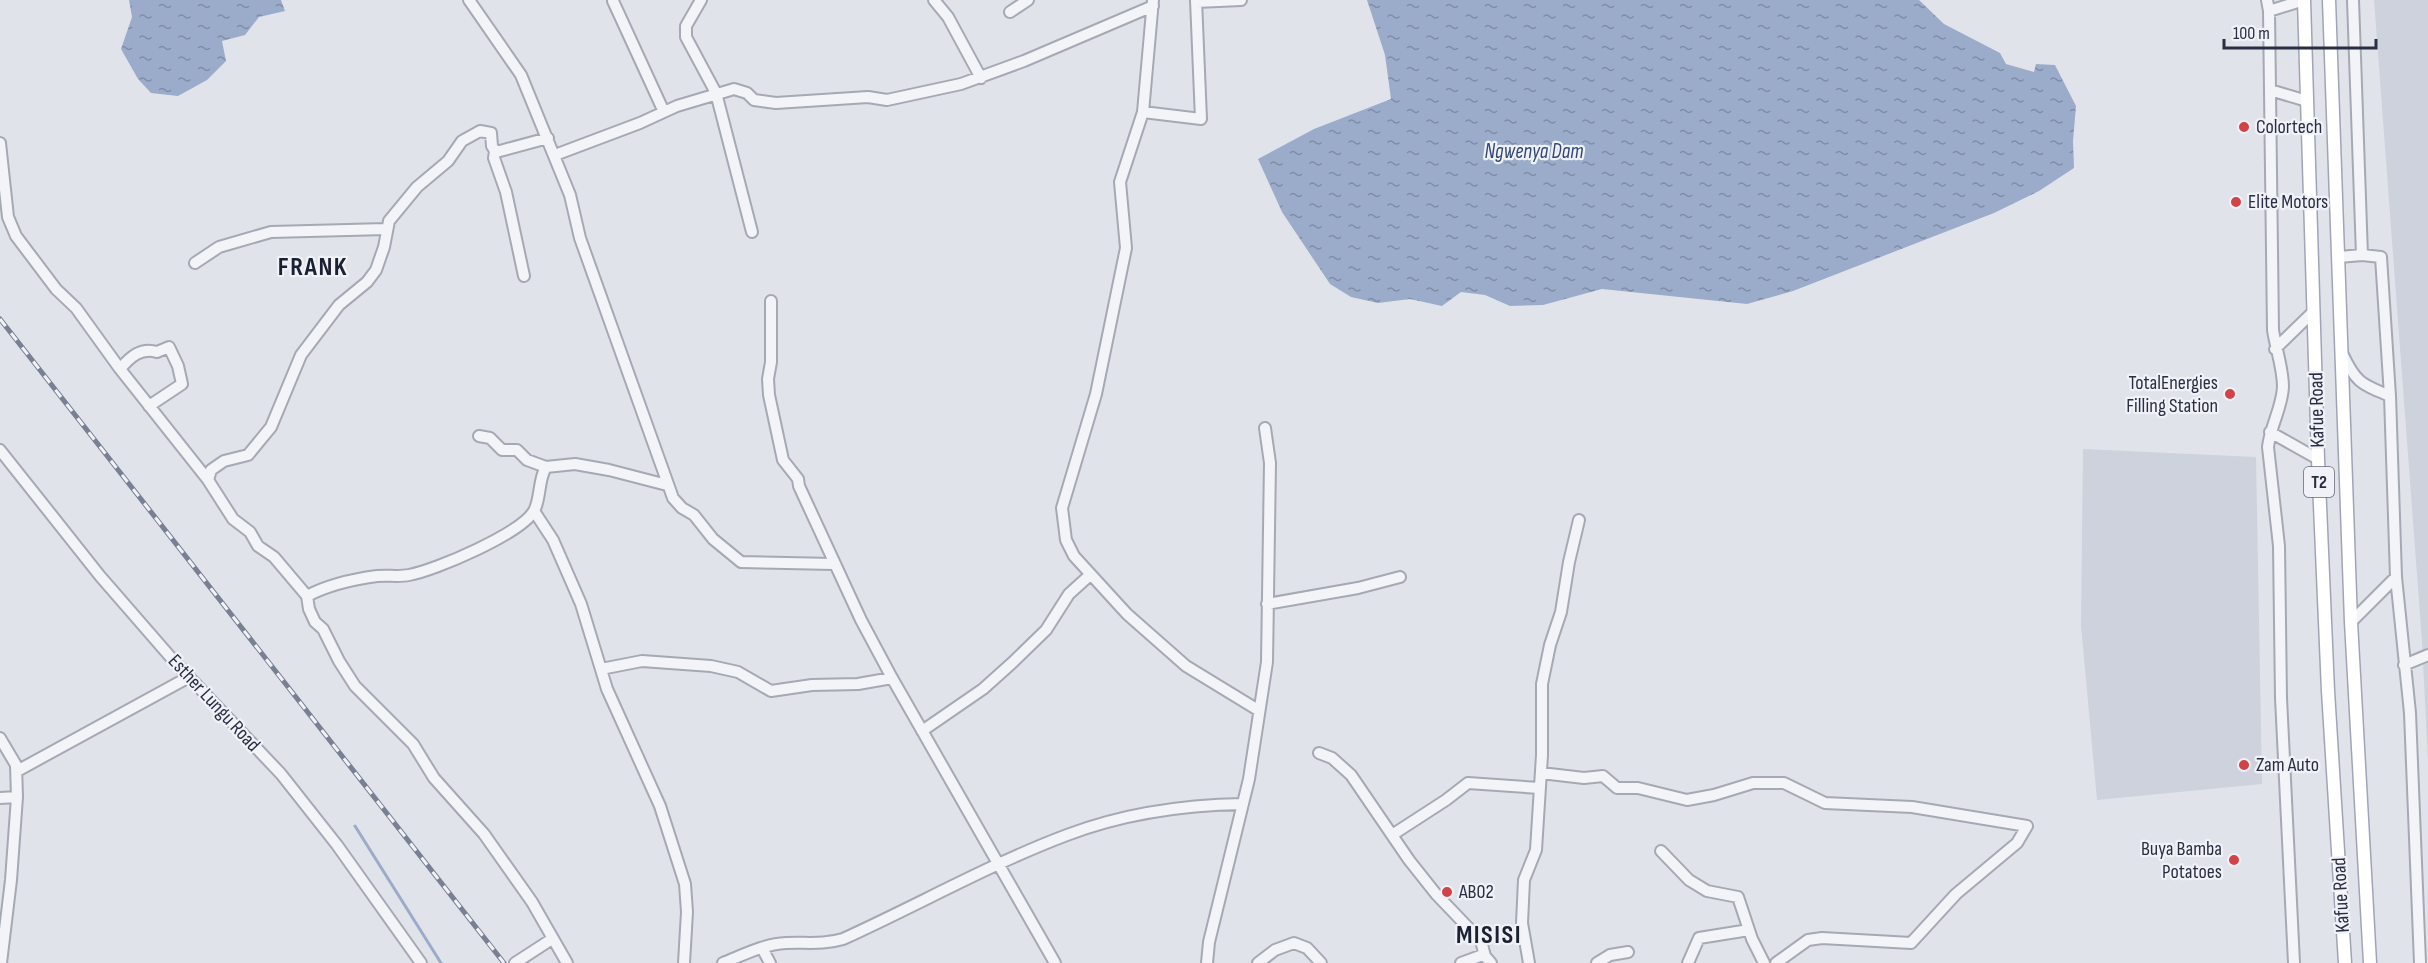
<svg xmlns="http://www.w3.org/2000/svg" width="2428" height="963" viewBox="0 0 2428 963" font-family="'Sofia Sans Condensed',sans-serif">
<style>
.built{fill:#ced2dc}
.water{fill:url(#water-ripples)}
.lines{fill:none;stroke-linecap:round;stroke-linejoin:round}
.stream{stroke:#9bacca;stroke-width:3}
.minor-casing{stroke:#a5a9b4;stroke-width:14}
.major-casing{stroke:#a0a5b6;stroke-width:15}
.minor{stroke:#f3f4f8;stroke-width:10}
.major{stroke:#fff;stroke-width:12}
.rail-casing{stroke:#7a8094;stroke-width:5}
.rail{stroke:#f0f2f7;stroke-width:3;stroke-dasharray:9;stroke-linecap:butt}
.poi-dot{fill:#d14346;stroke:#f0f2f7;stroke-width:2}
.labels{text-anchor:middle;dominant-baseline:central;stroke-width:4.5;stroke-linejoin:round;paint-order:stroke}
.shield{fill:#f0f2f7;stroke:#656978;stroke-width:1.5}
.shield-label{font-size:18px;font-weight:bold;fill:#292e42}
.poi-label{font-size:20px;fill:#292e42;stroke:#f0f2f7;text-anchor:start}
.street-label{font-size:20px;fill:#292e42;stroke:#f0f2f7}
.water-label{font-size:21px;font-style:italic;fill:#324776;stroke:#f0f2f7}
.district-label{font-size:26px;font-weight:bold;letter-spacing:1.5px;fill:#1b2032;stroke:#f0f2f7}
</style>
<defs>
<pattern id="water-ripples" width="26" height="14" patternUnits="userSpaceOnUse" patternTransform="scale(1.5)"><rect width="26" height="14" fill="#9bacca"/><path d="M2 4q2-2 4 0t4 0M15 11q2-2 4 0t4 0" fill="none" stroke="#7e8ca6"/></pattern>
</defs>
<rect width="100%" height="100%" fill="#e0e3ea"/>
<path class="built" d="M2374 0H2428V761L2422 642Z
M2083 449 2256 457 2262 784 2097 800 2081 625Z"/>
<path class="water" d="M129 0H281L285 11 259 17 245 35 222 41 226 61 207 80 178 96 151 93 138 79 121 49 132 17Z
M1367 0H1919L1944 24 2000 53 2006 64 2034 72 2036 64 2055 65 2076 106 2073 141 2074 168 2039 191 1994 213 1793 291 1747 304 1602 289 1543 305 1510 306 1485 295 1461 292 1442 306 1410 299 1378 303 1351 297 1330 284 1282 212 1258 159 1314 129 1391 99 1385 55Z"/>
<g class="lines">
<path class="stream" d="M355 826 441 963"/>
<g class="minor-casing">
<path id="minor" d="M469 0 521 75 570 195 580 238 673 498 682 508 694 515 713 539 741 562 834 564
M701 0 686 26V37L716 93 752 232
M934 0 948 17 981 78
M1153 0 1143 112 1120 182 1126 248 1096 394 1062 508 1066 540 1074 556 1127 614 1186 666 1258 710
M2267 0 2269 11 2273 330C2276 350 2283 368 2283 387 2282 408 2270 427 2268 447L2279 546 2281 698 2294 963
M613 1 664 112
M1196 2 1241 0
M2269 11 2304 0
M1010 12 1028 0
M2270 90 2307 101
M1143 112 1201 119 1196 0
M548 138 500 151H495L492 146 491 133 480 131 462 141 448 161 417 187 389 221 384 247 376 270 367 282 339 305 301 355 271 427 248 455 224 461 211 470 208 480 233 519 250 532 258 546 274 557 307 596 309 609 315 622 323 629 339 661 355 686 413 744 434 778 484 834 532 902 567 963
M0 143 8 217 16 236 56 289 76 308 120 369 208 480
M495 151 494 158 506 192 524 276
M555 155 640 123 677 106 734 89 747 93 754 100 776 103 868 97 887 100 961 84 1024 61 1153 6
M2362 255 2381 257 2390 396
M2339 257 2362 255 2353 0
M195 263 219 247 271 232 386 229
M771 301V362L768 379 769 395 783 460 798 479 799 486 861 620 892 678 1055 963
M2275 349 2314 311
M2342 353C2356 383 2361 384 2390 396L2396 577 2410 713 2420 963
M120 369C130 357 141 347 157 352L169 347 178 366 182 384 149 406
M2270 432 2318 459
M479 436 490 438 502 450H517L527 460 546 467
M0 450 100 576 173 660 281 774 337 845 421 963
M534 511 553 540 581 604 607 689 660 806 685 884 687 912 684 963
M307 596C328 585 354 579 377 576 388 575 399 577 409 575 436 570 520 534 534 511 541 498 538 480 546 467L575 464 609 470 667 485
M1267 604 1358 588 1400 577
M2351 622 2396 577
M2404 665 2428 655
M601 669 642 661 711 666 738 672 771 691 812 685 858 684 892 678
M922 731 983 689 1012 663 1046 630 1069 594 1090 575
M0 738 16 765 17 797 11 880 1 963
M1319 753 1332 758 1351 775 1409 860 1436 894 1481 941 1485 956
M17 771 189 677
M1541 773 1584 778 1603 776 1617 788H1638L1687 800 1714 795 1753 783H1784L1825 803 1912 807 2027 826 2017 843 1956 894 1911 943 1822 938 1808 940 1776 963
M0 798 17 797
M1392 835 1446 800 1468 783 1539 788
M1661 851 1689 880 1707 891 1738 897 1752 939 1764 963
M762 948 770 963
M515 963 552 939
M723 963C743 955 764 944 786 943 806 942 823 945 843 939 918 905 990 864 1067 835 1122 814 1184 805 1243 804
M1207 963 1209 942 1249 779 1267 662 1270 463 1265 428
M1258 963 1275 950 1294 943 1307 948 1321 963
M1461 963 1480 956H1485L1491 963
M1529 963 1522 923 1524 880 1536 850 1542 755V684L1550 645 1561 612 1569 562 1579 520
M1597 963 1610 955 1628 952
M1688 963 1699 938 1749 930"/>
</g>
<g class="major-casing">
<path id="major" d="M2304 0 2318 459 2328 691 2345 963
M2329 0 2351 622 2370 963"/>
</g>
<use href="#minor" class="minor"/>
<use href="#major" class="major"/>
<g class="rail-casing">
<path id="rail" d="M0 319 504 963"/>
</g>
<use href="#rail" class="rail"/>
</g>
<g class="poi-dot">
<circle cx="2244" cy="127" r="6"/>
<circle cx="2236" cy="202" r="6"/>
<circle cx="2230" cy="394" r="6"/>
<circle cx="2244" cy="765" r="6"/>
<circle cx="2234" cy="860" r="6"/>
<circle cx="1447" cy="892" r="6"/>
</g>
<g class="labels">
<rect class="shield" x="2304" y="467" width="30" height="30" rx="4.5"/>
<g class="shield-label">
<text x="2319" y="482">T2</text>
</g>
<g class="poi-label">
<text x="2256" y="127">Colortech</text>
<text x="2248" y="202">Elite Motors</text>
<text x="2218" y="383" text-anchor="end">TotalEnergies<tspan x="2218" dy="23">Filling Station</tspan></text>
<text x="2256" y="765">Zam Auto</text>
<text x="2222" y="849" text-anchor="end">Buya Bamba<tspan x="2222" dy="23">Potatoes</tspan></text>
<text x="1459" y="892">AB02</text>
</g>
<g class="street-label">
<text transform="translate(2317 410) rotate(-91)">Kafue Road</text>
<text transform="translate(214 703) rotate(47)">Esther Lungu Road</text>
<text transform="translate(2341 895) rotate(-93)">Kafue Road</text>
</g>
<g class="water-label">
<text x="1534" y="151">Ngwenya Dam</text>
</g>
<g class="district-label">
<text x="313" y="267">FRANK</text>
<text x="1489" y="935">MISISI</text>
</g>
</g>
<path d="M2224 39v9h152v-9" fill="none" stroke="#292e42" stroke-width="3"/>
<text x="2233" y="39" font-size="18" fill="#292e42" stroke="#f0f2f7" stroke-width="4.5" paint-order="stroke">100 m</text>
</svg>
